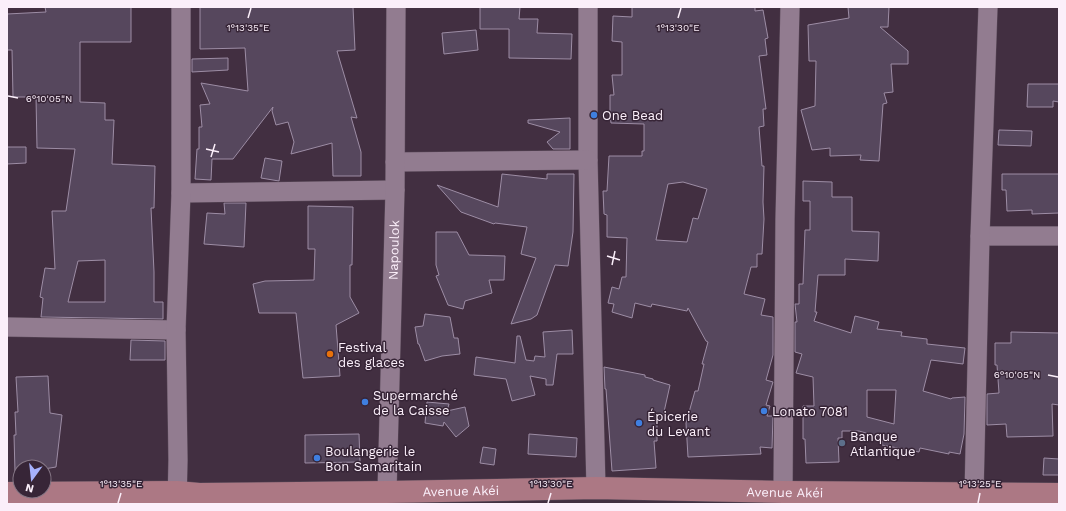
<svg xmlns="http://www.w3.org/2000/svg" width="1066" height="511" viewBox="0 0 1066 511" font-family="'Work Sans',sans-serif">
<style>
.building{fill:#56475d;stroke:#9d8da5;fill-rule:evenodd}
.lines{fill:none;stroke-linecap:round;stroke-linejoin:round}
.minor-casing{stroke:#5b4b5a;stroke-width:20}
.major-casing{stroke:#5b4b5a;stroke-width:23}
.minor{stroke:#927c90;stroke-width:19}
.major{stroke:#ac7884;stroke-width:22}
.ticks{fill:none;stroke:#fbeffa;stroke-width:1.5}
.shop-dot{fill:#3f7fe0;stroke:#372537;stroke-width:1.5}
.food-dot{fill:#e8710a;stroke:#372537;stroke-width:1.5}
.service-dot{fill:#5c6f8a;stroke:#372537;stroke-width:1.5}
.labels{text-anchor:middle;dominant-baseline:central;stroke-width:3;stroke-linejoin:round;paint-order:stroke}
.poi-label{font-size:13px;fill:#fbeffa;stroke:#372537;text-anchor:start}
.street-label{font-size:13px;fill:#fbeffa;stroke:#372537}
.ticks-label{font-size:10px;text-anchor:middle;fill:#fbeffa;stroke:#372537;stroke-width:3;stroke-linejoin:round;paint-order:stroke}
</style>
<rect width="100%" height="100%" fill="#422f41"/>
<path class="building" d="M45 7H131V42H80V102L105 103V120H114L112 164 155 166 154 208H151L154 272V302H163V319L41 317 43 298 40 297 45 268 55 269 52 211H66L75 149 37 148 36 97H13L12 50H7V14L46 12ZM105 260V302H68L78 261Z
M200 7H353L355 50 337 51 357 118 351 117 361 152V176H333L332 143 291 154 294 142 288 122 276 125 272 111 273 107 233 159H212L211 180 195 179 197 149H199V127H202L200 105 210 104 201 83 248 91 245 48 200 49Z
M480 7H520L519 19H538L537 33 572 34 571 59 509 58V29H480Z
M632 7H755V11L763 10 768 38 765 39 767 55 759 56 766 109H763L764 126 759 127 762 166H764L763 202 764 219 762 254H757V267H751L744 294 765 299 761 315 773 317V355L766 380 773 382 766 405 770 406 767 416H773L772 448 760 447 761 454 688 457 686 423 695 391H698L704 364H702L708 342 706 341 688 308 687 311 652 304 651 307 635 303 632 318 612 312 614 304 608 303 612 287 619 289 622 277H626L627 238 607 237V215L604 214 603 191H607L609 156H642V151H644V124L611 123 610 116V95H614L612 75H622V42L612 41 613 16 632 17ZM683 182 707 189 698 219 693 218 687 242 656 240 668 184Z
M848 7H889L888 27H880L908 51V64H891L893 92 884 93 887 103 883 104 879 161 860 160 861 155 830 156V148L812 150 801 110 815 106 816 61H809L808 25 849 18Z
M476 30 478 50 444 54 442 33Z
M228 58V70L192 72V59Z
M1028 84H1059V102L1053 101V107H1027Z
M570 118V149H553L547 142 560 132 528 123V120Z
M999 130 1032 131 1031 146 998 145Z
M7 147H26V163L7 164Z
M265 158 282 161 279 181 261 178Z
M502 174 547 179V174H574L573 232 568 266 555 265 537 315 531 319 511 324 536 258 521 254 527 227 495 223 494 224 461 212 437 185 498 207Z
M1002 174H1059V213L1032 214V210L1007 211 1006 190H1002Z
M803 181 832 182V197H852V231L879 232 878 261 845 259V275H818L815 312H817L814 321 851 333 855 316 879 322 877 329 902 332 901 336 927 339V344L965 348 963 364 931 360 923 391 951 399 952 398 965 397 964 434 960 454 949 452V454L920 448 919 452 882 445 883 438 859 431H842V438H838L839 462 806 463 805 439H803V406H814L813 377 796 373 802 354 795 352V322H797L795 304H799V284H803L805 230H810V201H803ZM867 390H896L894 424 867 417Z
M224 203H246L244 247 204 244 207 213 225 214Z
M308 206 353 207 352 265H350V297L359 313 336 325 340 376 303 378 296 313H259L253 284 265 281 314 280 315 249H308Z
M436 232H457L469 255 505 256 504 280H489L492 293 465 301 463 309 448 305 436 276 439 275 436 265Z
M425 314 450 317 454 338H458L460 354 442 356 425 361 419 344H418L415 327 423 326Z
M572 330 573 354H557L553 385H546V379L530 376 535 395 512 401 506 379 474 375 476 357 515 363 517 336H520L526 360 534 361 535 356 545 357 543 332Z
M1011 332 1059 333V405L1052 404 1053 436 1007 437 1006 424 987 425V394L999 393 997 365H995V343H1011Z
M131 340 165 341V360H130Z
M604 367 645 375V377L653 379V380L670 385 662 421 657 420V441H654L656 468 612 471 606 389H605Z
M48 376 50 413 62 415 56 467 44 469V467H20V472H15L14 435H16L15 412H18L16 377Z
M427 402 449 404 447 411 465 407 469 426 456 437 444 422 443 426 425 423Z
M359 434 360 462 305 463V435Z
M529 434 577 438 576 457 528 454Z
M483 447 496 449 494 465 480 463Z
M1044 458 1059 459V475H1043Z"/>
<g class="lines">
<g class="minor-casing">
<g id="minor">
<path d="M588 7V160L596 488"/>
<path d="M395 162 588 160"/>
<path d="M181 193 395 190"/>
<path d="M980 236H1059"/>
<path d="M7 327 176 330"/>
<path id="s1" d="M387 492 395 190 396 7"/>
<path d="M783 492 785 219 790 7"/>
<path d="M974 494 980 236 988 7"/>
<path d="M177 504 178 460 176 330 181 193V7"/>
</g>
</g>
<g class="major-casing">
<g id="major">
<path id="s2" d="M7 493 177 492 199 494 387 492 596 488 783 492 1059 494"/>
</g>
</g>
<use href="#minor" class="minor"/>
<use href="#major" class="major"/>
</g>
<path class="ticks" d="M248 18 251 8M678 18 681 8M8 96 18 98M206 149 219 152M211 157 215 144M607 256 620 260M612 265 615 251M1048 375 1058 377M118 503 121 493M548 503 551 493M978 503 980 493"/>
<g class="shop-dot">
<circle cx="594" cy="115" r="4"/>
<circle cx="365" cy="402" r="4"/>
<circle cx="764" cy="411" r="4"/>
<circle cx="639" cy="423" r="4"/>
<circle cx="317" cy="458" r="4"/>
</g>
<circle class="food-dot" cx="330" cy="354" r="4"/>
<circle class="service-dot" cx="842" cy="443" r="4"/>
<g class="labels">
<g class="poi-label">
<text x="602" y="115">One Bead</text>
<text x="338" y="347">Festival<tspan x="338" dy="15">des glaces</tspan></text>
<text x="373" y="395">Supermarché<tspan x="373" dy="15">de la Caisse</tspan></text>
<text x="772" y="411">Lonato 7081</text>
<text x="647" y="416">Épicerie<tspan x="647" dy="15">du Levant</tspan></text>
<text x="850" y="436">Banque<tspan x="850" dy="15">Atlantique</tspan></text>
<text x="325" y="451">Boulangerie le<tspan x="325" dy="15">Bon Samaritain</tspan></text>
</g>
<g class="street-label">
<text stroke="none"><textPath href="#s1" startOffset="242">Napoulok</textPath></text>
<text stroke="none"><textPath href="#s2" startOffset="454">Avenue Akéi</textPath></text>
<text stroke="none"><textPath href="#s2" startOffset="778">Avenue Akéi</textPath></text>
</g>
</g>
<g class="ticks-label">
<text x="248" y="31">1°13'35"E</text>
<text x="678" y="31">1°13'30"E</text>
<text x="49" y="102">6°10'05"N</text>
<text x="1017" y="378">6°10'05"N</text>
<text x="121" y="487">1°13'35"E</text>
<text x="551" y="487">1°13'30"E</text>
<text x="980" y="487">1°13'25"E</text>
</g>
<rect width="1066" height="511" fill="none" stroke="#fbeffa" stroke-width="16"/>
<g transform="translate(32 479) rotate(195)"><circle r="19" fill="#372537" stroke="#857685"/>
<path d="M0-3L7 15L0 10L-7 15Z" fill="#a6b1fc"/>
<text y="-6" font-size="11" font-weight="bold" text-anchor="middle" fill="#fbeffa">N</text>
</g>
</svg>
